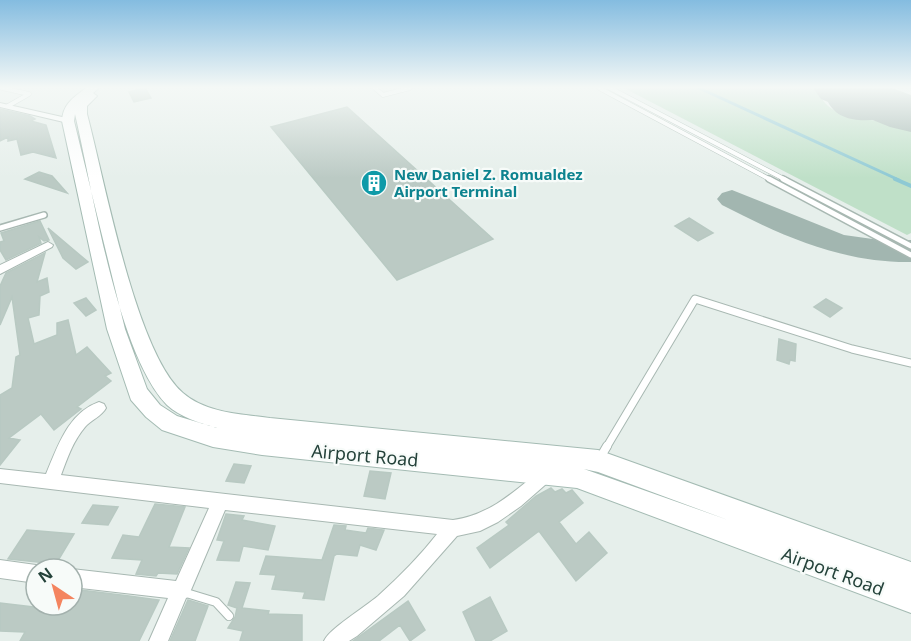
<svg xmlns="http://www.w3.org/2000/svg" width="911" height="641" viewBox="0 0 911 641" font-family="'Noto Sans',sans-serif">
<style>
.green{fill:#bfe0c8}
.lines{fill:none;stroke-linecap:round;stroke-linejoin:round}
.stream-far1{stroke:#8ec9d4;stroke-width:3}
.stream{stroke:#8ec9d4;stroke-width:4}
.taxiway{fill:#a2b6b0;fill-rule:evenodd}
.runway{fill:#a2b6b0;fill-rule:evenodd}
.building{fill:#bbcac4;stroke:#b8c9c2;stroke-width:1.5}
.service-far3-casing{stroke:#a8b8b2;stroke-width:5}
.service-far2-casing{stroke:#a8b8b2;stroke-width:8}
.service-far1-casing{stroke:#a8b8b2;stroke-width:9}
.service-casing{stroke:#a8b8b2;stroke-width:10}
.minor-casing{stroke:#a8b8b2;stroke-width:2}
.secondary-casing{stroke:#a4bbb3;stroke-width:2}
.service-far3{stroke:#fff;stroke-width:4}
.service-far2{stroke:#fff;stroke-width:5}
.service-far1{stroke:#fff;stroke-width:7}
.service{stroke:#fff;stroke-width:8}
.minor{fill:#fff;fill-rule:evenodd}
.secondary{fill:#fff;fill-rule:evenodd}
.labels{text-anchor:middle;dominant-baseline:central;stroke-width:4.5;stroke-linejoin:round;paint-order:stroke}
.far-culture-label{font-size:15px;font-weight:bold;fill:#0d838f;stroke:#f7fbf9;text-anchor:start}
.street-label{font-size:18px;fill:#24423a;stroke:#f7fbf9}
</style>
<rect width="100%" height="100%" fill="#e6efeb"/>
<path class="green" d="M624 88H810L818 91C831 127 883 116 911 127V233L907 235Z"/>
<g class="lines">
<path class="stream-far1" d="M699 88 899 180"/>
<path class="stream" d="M895 179 911 186"/>
<path class="taxiway" d="M823 88H845L850 101 863 107 852 97 855 92C869 89 886 97 894 109L888 117C869 122 839 124 828 102 826 98 825 93 823 88Z
M732 190 844 235 887 241 911 240V262C842 263 782 236 722 205L717 199 722 193Z"/>
<path class="runway" d="M813 88H892L911 95V132L890 127 821 99Z"/>
</g>
<path class="building" d="M145 88 151 98 134 102 129 92Z
M347 107 493 239 397 280 271 127Z
M0 109 30 116 35 119 31 121 46 125 56 158 33 152 21 155 17 139 8 141V137L0 141Z
M39 172 52 176 67 193 25 179Z
M689 218 713 233 698 241 675 226Z
M40 221 49 240 44 241 39 237 41 243 6 260 0 250V242L4 241 1 233Z
M48 228 88 262 76 269 63 258Z
M45 253 37 282 47 278 49 292 40 296 39 315 28 318 34 344 57 335V323L68 320 76 355 87 347 111 373 105 376 111 381 77 407 81 409 54 430 41 414 9 438 20 440 0 465V395L12 388 16 357 20 355 12 297 0 325V286L6 273Z
M86 298 96 310 86 316 74 303Z
M826 299 842 308 830 317 814 307Z
M779 339 796 344 795 361 790 360 789 364 777 360Z
M234 464 251 466 244 483 226 481Z
M370 471 391 473 385 499 364 496Z
M551 488 555 492 562 489 566 493 572 490 583 503 559 522 576 544 589 532 607 553 576 581 539 531 490 568 477 548 509 525 506 522 536 496Z
M155 504 185 507 169 547 189 548 177 574 158 573 156 576 136 574 142 560 112 558 123 535 139 537Z
M93 505 118 507 108 525 82 523Z
M226 514 244 516 242 520 275 526 268 550 243 546 239 561 217 560 224 541 217 540Z
M334 525 346 526 345 530 366 533 368 528 384 530 376 550 360 545 357 556 337 554 334 556 324 600 303 598 305 592 272 589 276 575 260 574 266 556 322 560Z
M27 530 74 534 56 564 8 559Z
M236 582 250 583 242 608 269 611 268 614 302 615V641H240L243 631 228 628 235 617 237 608 228 605Z
M72 589 129 596 159 600 139 641H20L25 632 0 631V603L34 607 36 605H72Z
M490 597 507 631 490 641H476L463 612Z
M188 600 208 606 195 641H170Z
M408 601 425 630 410 641 400 625 379 641H353Z"/>
<g class="lines">
<g class="service-far3-casing">
<path id="service-far3" d="M2 88 29 94 8 106
M375 88 383 95 410 88
M599 88 771 180
M610 88 786 180"/>
</g>
<g class="service-far2-casing">
<path id="service-far2" d="M769 179 911 255
M783 179 911 246
M0 228 44 215"/>
</g>
<g class="service-far1-casing">
<path id="service-far1" d="M606 448 695 299 852 349 911 363"/>
</g>
<g class="service-casing">
<path id="service" d="M600 458 607 446
M183 592 216 602 229 616"/>
</g>
<g class="minor-casing">
<path id="minor" d="M0 103 71 119 72 121 68 123 0 107Z
M48 242 53 245 52 247 0 274V265Z
M99 402 104 404 106 408C102 416 91 420 85 427 73 441 67 459 61 475L453 520C490 515 515 491 543 468L548 466 553 468 556 473 553 478 521 506 498 522 480 531 457 536 404 596 357 636 349 641H324C329 629 365 607 378 596 399 577 419 557 437 534L225 510 188 597 186 598 168 641H149L168 598 72 587V569L176 581 209 508 0 483V469L46 474C58 446 68 413 99 402Z
M0 560 36 565 43 569H36V583L0 578Z"/>
</g>
<g class="secondary-casing">
<path id="secondary" d="M86 88H99L93 93 97 96 87 106V114C104 177 136 354 183 393 206 413 241 414 270 418L598 450 911 562V613L577 488 262 455 213 447 162 430 146 417 131 400 107 329 62 121C63 104 73 98 86 88ZM76 107 75 114C92 186 117 354 167 405 180 417 200 423 217 428L177 416 160 405 147 389 125 329 74 121ZM584 469 598 472 728 520Z"/>
</g>
<use href="#service-far3" class="service-far3"/>
<use href="#service-far2" class="service-far2"/>
<use href="#service-far1" class="service-far1"/>
<use href="#service" class="service"/>
<use href="#minor" class="minor"/>
<use href="#secondary" class="secondary"/>
</g>
<linearGradient id="sky" x2="0" y2="1"><stop stop-color="#84bce0"/><stop offset="0.49" stop-color="#f4f8f6"/><stop offset="1" stop-color="#f4f8f6" stop-opacity="0"/></linearGradient>
<rect width="911" height="178" fill="url(#sky)"/>
<defs>
<g id="building-disc" transform="scale(1.35)"><circle r="9.5" fill="#0f9aa8" stroke="#f7fbf9"/><path d="M-4-6H4V6H1V3H-1V6H-4ZM-2.5-4.3h1.7v1.8h-1.7ZM.8-4.3h1.7v1.8H.8ZM-2.5-1h1.7V.8h-1.7ZM.8-1h1.7V.8H.8Z" fill="#fff"/></g>
</defs>
<g fill-rule="evenodd">
<use href="#building-disc" x="374" y="183"/>
</g>
<g class="labels">
<g class="far-culture-label">
<text x="394" y="174">New Daniel Z. Romualdez<tspan x="394" dy="17">Airport Terminal</tspan></text>
</g>
<g class="street-label">
<text transform="translate(365 455) rotate(5)">Airport Road</text>
<text transform="translate(833 571) rotate(20)">Airport Road</text>
</g>
</g>
<g transform="translate(54 587) rotate(324)"><circle r="28" fill="#f7fbf9" stroke="#a3b1ad" stroke-width="1.5"/>
<path d="M0-4.5L10 22L0 15L-10 22Z" fill="#f4845f"/>
<text y="-9" font-size="16" font-weight="bold" text-anchor="middle" fill="#24423a">N</text>
</g>
</svg>
